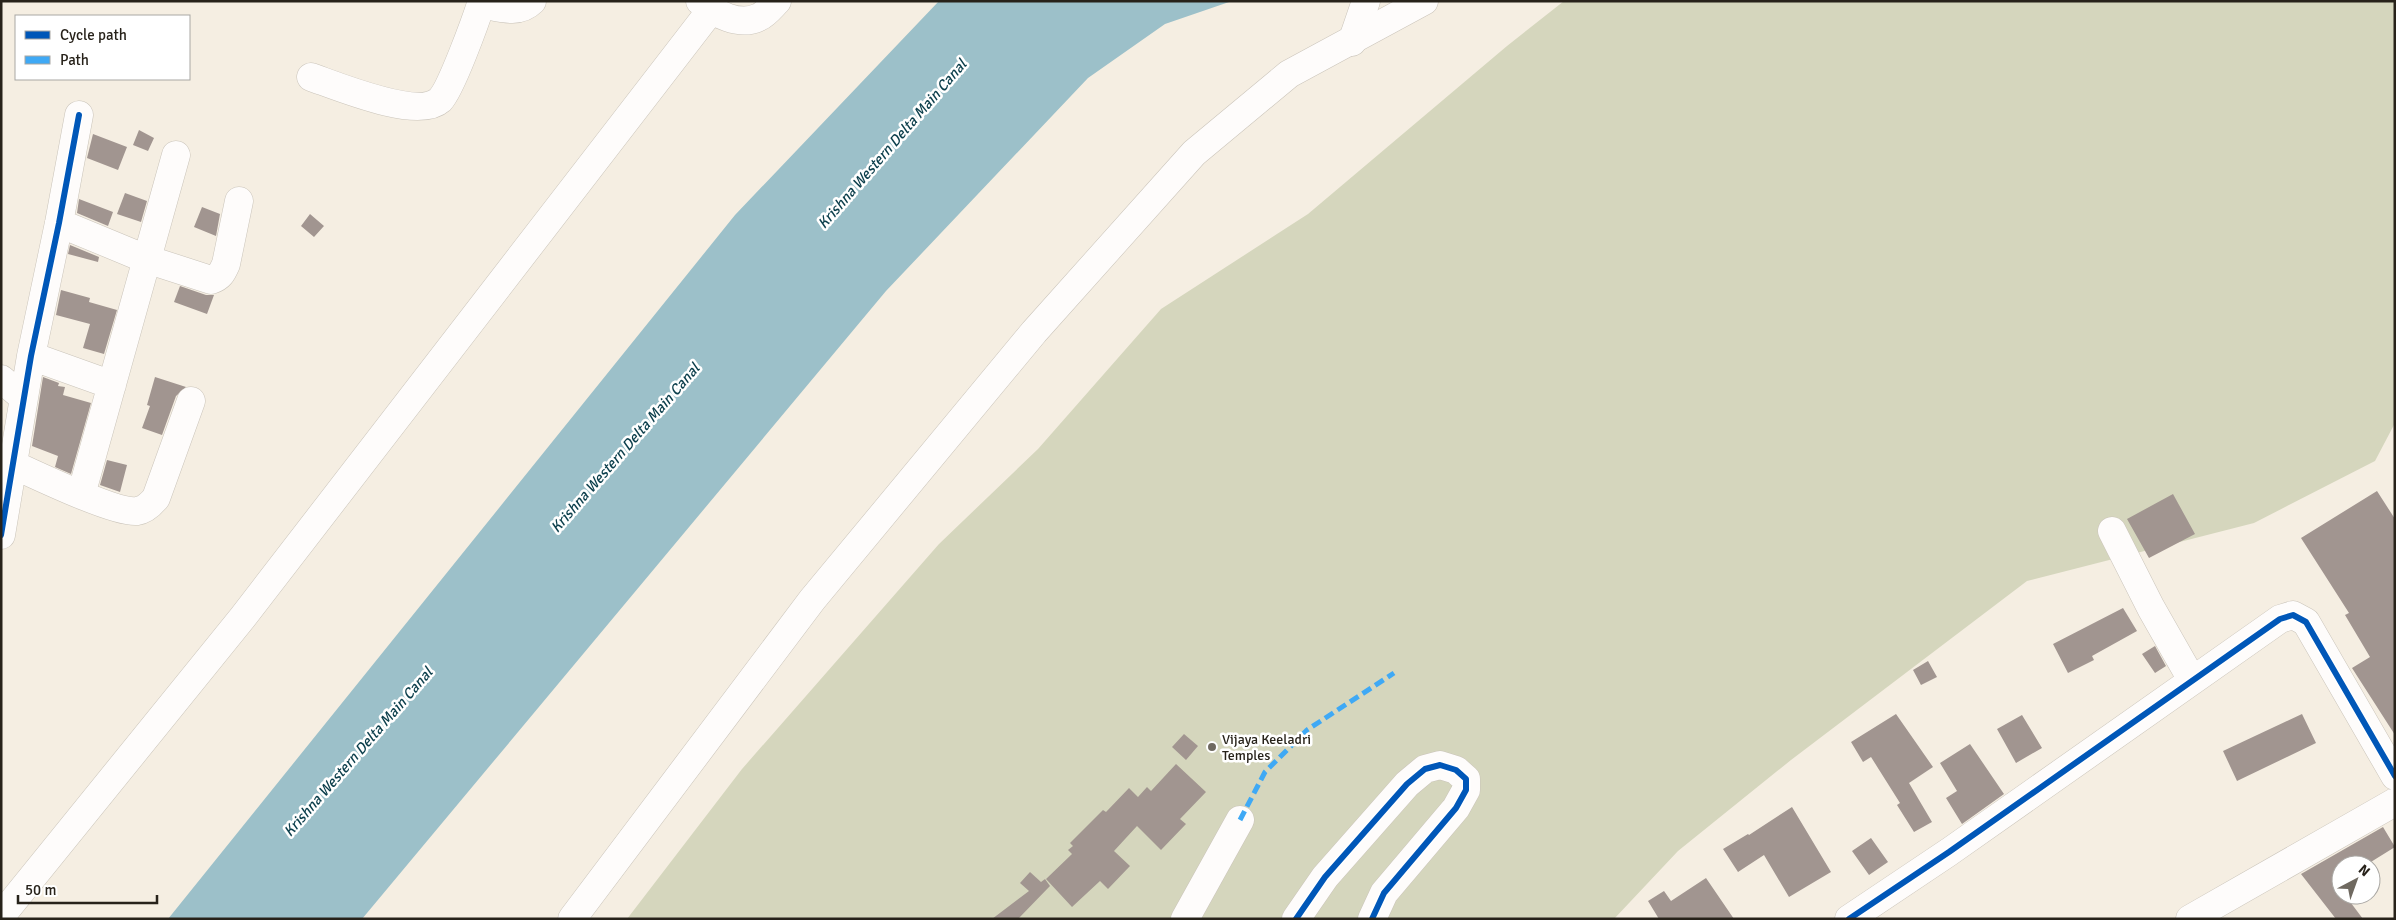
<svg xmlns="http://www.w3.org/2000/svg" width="2396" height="920" viewBox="0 0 2396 920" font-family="Signika,sans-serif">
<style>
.green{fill:#d5d6bd}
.water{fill:#9cc0c9}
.building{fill:#a19590}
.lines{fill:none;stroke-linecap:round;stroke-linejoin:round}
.minor-casing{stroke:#cac4ba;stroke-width:29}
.major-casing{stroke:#cac4ba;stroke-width:29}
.minor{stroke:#fefcfb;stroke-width:28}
.major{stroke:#fefcfb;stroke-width:28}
.quiet{stroke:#3fa9f5;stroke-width:5;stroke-dasharray:10 5;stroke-linecap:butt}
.cycleway-casing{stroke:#fff;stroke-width:9}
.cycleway{stroke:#0057b8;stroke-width:6}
.poi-dot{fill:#6f6960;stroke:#fff;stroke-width:2}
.labels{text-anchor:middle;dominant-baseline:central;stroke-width:5;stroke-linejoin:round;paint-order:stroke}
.poi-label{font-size:14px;fill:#27221a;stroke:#fff;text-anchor:start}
.water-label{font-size:15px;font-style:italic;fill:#0b3e4b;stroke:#fff}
</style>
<rect width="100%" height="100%" fill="#f5eee2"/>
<path class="green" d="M1564 1H2395V423L2375 461 2254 523 2027 581 1791 760 1678 851 1614 919H627L742 769 939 544 1038 449 1161 309 1308 214 1507 46Z"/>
<path class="water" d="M939 1H1232L1165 24 1088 78 886 291 362 919H168L735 215Z"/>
<path class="building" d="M139 130 154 138 148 151 133 145Z
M93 134 127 147 118 170 87 158Z
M125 193 147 201 141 222 117 214Z
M79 199 113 212 108 226 77 213Z
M202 207 220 214 216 236 194 227Z
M310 214 324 226 314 237 301 226Z
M70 245 99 257 98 262 68 254Z
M180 286 206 295H214L207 314 174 302Z
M61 290 90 298 89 302 117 310 104 354 83 348 90 324 56 315Z
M43 377 59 383 58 386 65 387 63 395 91 403 71 474 55 467 58 456 32 446Z
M155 377 186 387 176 396 162 435 142 428 150 406 147 405Z
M107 460 127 465 120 492 100 485Z
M2377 491 2395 519V735L2352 668 2370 657 2345 615 2349 613 2301 538Z
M2173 494 2195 534 2149 558 2127 519Z
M2123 608 2137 631 2092 656 2094 660 2068 673 2053 644Z
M2155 646 2166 666 2155 673 2142 654Z
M1928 661 1937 677 1921 685 1913 670Z
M1896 714 1933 767 1909 783 1932 822 1914 832 1897 805 1900 803 1871 757 1863 762 1851 742Z
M2302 714 2316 743 2237 781 2223 751Z
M2022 715 2042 748 2016 763 1997 729Z
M1184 734 1198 746 1186 760 1172 747Z
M1970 744 2004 794 1962 824 1946 798 1957 791 1940 763Z
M1176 764 1206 792 1180 819 1186 824 1161 850 1137 826 1114 851 1130 866 1108 889 1100 881 1072 907 1046 879 1072 854 1068 850 1073 846 1070 843 1103 810 1106 812 1129 788 1138 797 1147 787 1151 791Z
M1792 807 1831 872 1789 897 1764 855 1738 872 1723 849 1748 834 1749 835Z
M2383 827 2395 847 2366 865H2341V895H2345L2363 919H2336L2301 874Z
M1871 838 1888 862 1869 875 1852 851Z
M1030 872 1041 882 1045 879 1050 886 1018 919H992L1029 891 1020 883Z
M1706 878 1734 919H1659L1648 901 1664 891 1671 901Z"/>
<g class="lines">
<g class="minor-casing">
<path id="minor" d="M700 1C715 14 740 27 759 17 766 14 772 6 777 1
M481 4C498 7 518 15 532 1
M1352 42 1366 1
M311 77C337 86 418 120 440 100 451 89 476 20 482 1
M59 223 146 259 211 280C220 277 222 273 226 264L239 201
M31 356 112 385
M1 379 24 398
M14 465C36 475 117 514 137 511 145 510 151 504 156 498L191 401
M81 495 176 155
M2112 531 2151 608 2192 680
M1 535 31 356 59 223 79 115
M1 916 243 617 711 10
M1185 919 1240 820
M1296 919 1325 877 1407 784 1425 769 1440 765 1456 770 1466 779V790L1456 808 1384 893 1372 919
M1849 919 1949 852 2280 619 2293 615 2306 622 2395 776
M2190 919 2395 802"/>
</g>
<g class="major-casing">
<path id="major" d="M572 919 812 600 1034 332 1194 153 1289 74 1424 1"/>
</g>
<use href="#minor" class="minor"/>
<use href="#major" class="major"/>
<path class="quiet" d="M1240 820 1265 772 1307 730 1394 673"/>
<g class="cycleway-casing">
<path id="cycleway" d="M1 535 31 356 59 223 79 115
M1296 919 1325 877 1407 784 1425 769 1440 765 1456 770 1466 779V790L1456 808 1384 893 1372 919
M1849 919 1949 852 2280 619 2293 615 2306 622 2395 776"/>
</g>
<use href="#cycleway" class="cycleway"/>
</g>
<circle class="poi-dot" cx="1212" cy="747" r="5"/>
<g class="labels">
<g class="poi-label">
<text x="1222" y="739">Vijaya Keeladri<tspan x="1222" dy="16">Temples</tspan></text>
</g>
<g class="water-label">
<text transform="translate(892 144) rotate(-49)">Krishna Western Delta Main Canal</text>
<text transform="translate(625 448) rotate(-49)">Krishna Western Delta Main Canal</text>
<text transform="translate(358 752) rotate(-49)">Krishna Western Delta Main Canal</text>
</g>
</g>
<rect width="2396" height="920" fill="none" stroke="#27221a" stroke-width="5"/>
<rect x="15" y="15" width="175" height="65" fill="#ffffff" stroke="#a9a7a3"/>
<rect x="25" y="31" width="25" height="8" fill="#0057b8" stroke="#a9a7a3"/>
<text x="60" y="40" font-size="15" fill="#27221a">Cycle path</text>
<rect x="25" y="56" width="25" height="8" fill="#3fa9f5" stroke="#a9a7a3"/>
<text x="60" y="65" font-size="15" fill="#27221a">Path</text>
<g transform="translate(2356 880) rotate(41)"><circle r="24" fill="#ffffff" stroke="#a9a7a3"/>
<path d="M0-4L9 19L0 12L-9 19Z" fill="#6f6960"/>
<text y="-8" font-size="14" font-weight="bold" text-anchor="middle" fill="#27221a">N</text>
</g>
<path d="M18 895v8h139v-8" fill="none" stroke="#27221a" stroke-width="2.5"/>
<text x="25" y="895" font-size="15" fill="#27221a" stroke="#ffffff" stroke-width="4" paint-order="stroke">50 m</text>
</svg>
